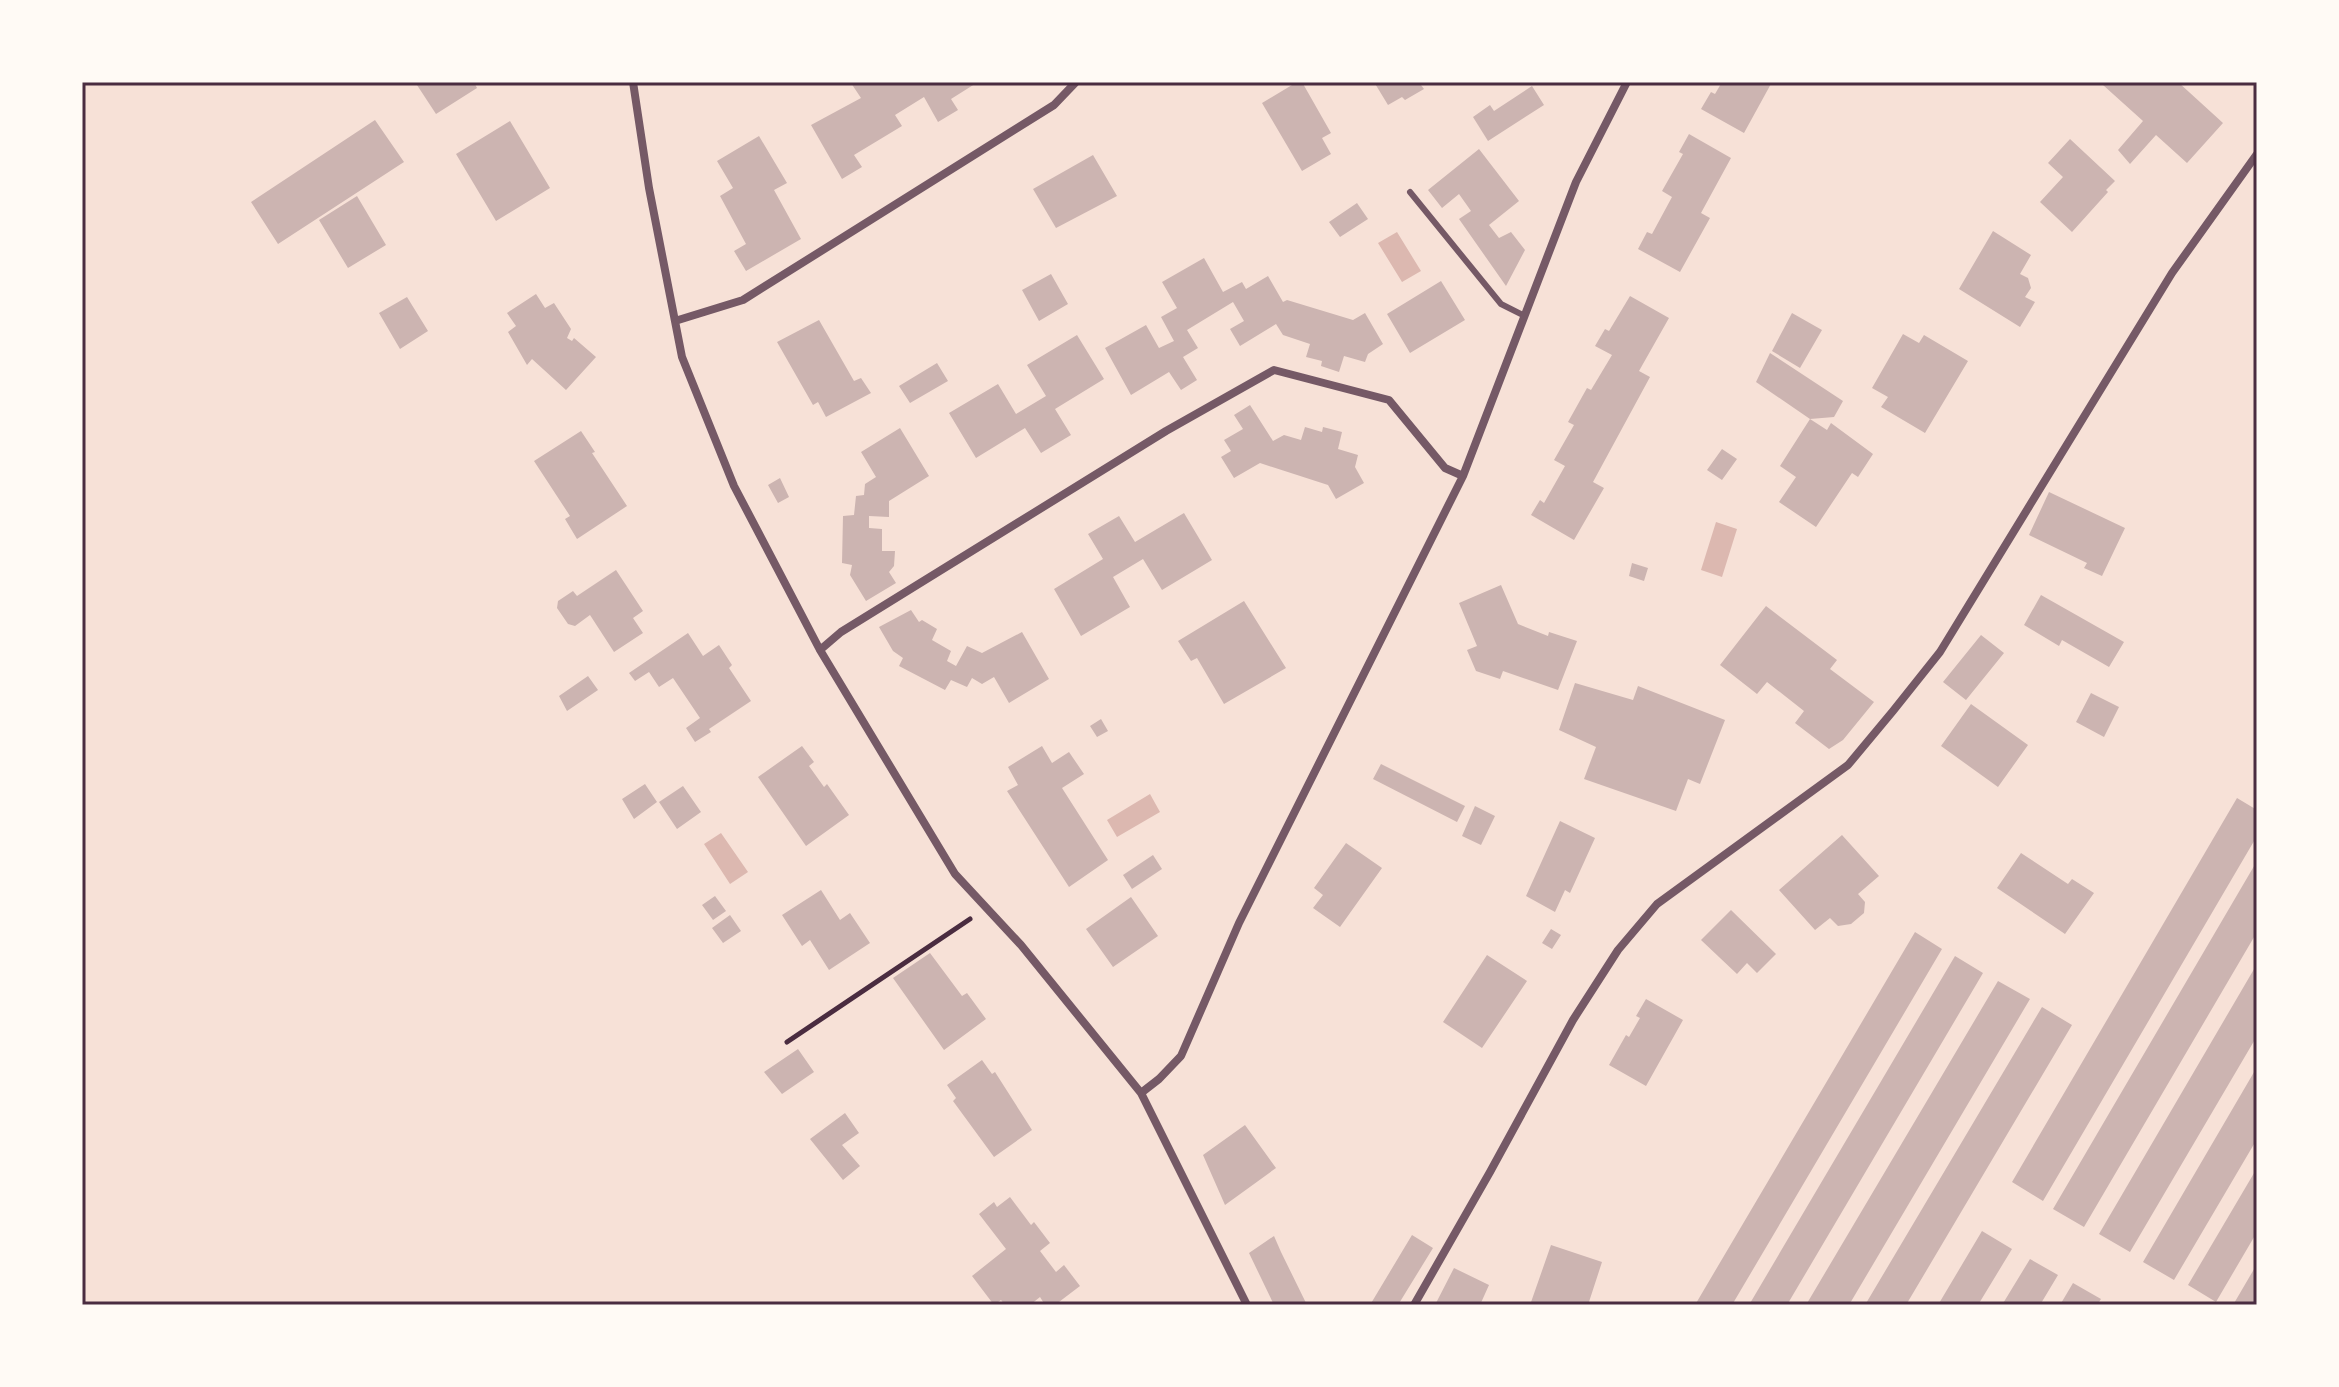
<svg xmlns="http://www.w3.org/2000/svg" width="2339" height="1387" viewBox="0 0 2339 1387" font-family="Arial,sans-serif">
<style>
.water{fill:#dcb8b0}
.building{fill:#ccb4b1}
.lines{fill:none;stroke-linecap:round;stroke-linejoin:round}
.path{stroke:#4a2c40;stroke-width:5}
.service{stroke:#755966;stroke-width:6}
.minor{stroke:#755966;stroke-width:8}
.neatline{fill:none;stroke:#4a2c40;stroke-width:3}
</style>
<rect width="100%" height="100%" fill="#f7e1d7"/>
<path class="water" d="M1397 232 1421 271 1402 282 1378 243Z
M1716 522 1737 529 1722 577 1701 570Z
M1150 794 1160 812 1117 837 1107 820Z
M721 833 748 872 730 884 704 844Z"/>
<path class="building" d="M415 82H474L477 88 436 114Z
M854 82H978L951 99 958 110 938 122 924 97 895 115 902 126 854 155 862 167 842 179 811 125 861 98 851 83Z
M1297 82H1302L1331 133 1322 138 1331 154 1302 171 1262 103Z
M1374 82H1427L1421 85 1424 89 1405 100 1402 97 1388 105Z
M1722 82H1772L1744 133 1701 109 1711 92 1715 94Z
M2106 82H2178L2223 123 2187 163 2156 135 2130 164 2118 150 2143 121 2103 85Z
M1532 86 1544 105 1488 141 1473 117 1490 105 1494 111Z
M375 120 404 162 278 244 251 202Z
M510 121 550 188 496 221 456 154Z
M1689 134 1731 158 1701 213 1710 218 1680 272 1638 249 1647 232 1652 234 1672 197 1662 191 1683 154 1679 152Z
M759 136 787 183 774 190 801 239 746 271 734 251 746 244 720 196 733 188 717 161Z
M2070 139 2115 181 2106 190 2108 192 2072 232 2040 202 2063 177 2048 163Z
M1479 149 1519 201 1489 225 1499 238 1511 232 1525 250 1506 286 1459 219 1471 211 1459 194 1442 208 1428 190Z
M1093 155 1117 196 1056 228 1033 189Z
M357 196 386 245 348 268 319 220Z
M1357 203 1368 219 1340 237 1329 222Z
M1993 231 2031 255 2020 274 2028 278 2031 288 2025 297 2035 302 2020 327 1959 289Z
M1204 258 1223 292 1242 282 1246 289 1268 276 1283 302 1287 300 1353 320 1365 313 1383 344 1368 354 1365 362 1344 356 1339 372 1321 366 1322 361 1306 357 1310 344 1283 335 1276 324 1240 346 1230 329 1244 321 1233 302 1187 330 1198 348 1183 357 1197 380 1181 390 1169 372 1131 395 1105 348 1146 325 1159 348 1174 341 1161 317 1177 308 1162 282Z
M1051 274 1068 304 1039 321 1022 290Z
M1441 281 1465 320 1410 353 1387 314Z
M536 294 545 308 554 303 571 329 567 338 572 341 574 338 596 357 566 390 532 359 527 365 508 332 516 326 507 313Z
M1630 296 1669 318 1639 371 1650 377 1593 482 1604 488 1574 540 1531 515 1540 500 1544 503 1565 466 1554 460 1574 425 1568 422 1587 388 1591 390 1612 355 1595 346 1605 329 1609 331Z
M407 297 428 331 400 349 379 313Z
M1792 313 1822 330 1800 368 1772 351Z
M819 320 854 381 861 378 871 393 826 417 818 402 813 405 777 342Z
M1903 334 1919 343 1924 335 1968 361 1925 433 1881 407 1888 397 1872 388Z
M1077 335 1104 379 1055 409 1071 435 1041 453 1025 428 976 458 949 413 998 384 1016 414 1046 396 1027 365Z
M1770 353 1843 401 1834 417 1810 419 1827 430 1831 423 1873 454 1858 477 1852 473 1816 527 1779 502 1796 477 1780 466 1810 419 1756 382Z
M937 363 948 381 910 403 899 386Z
M1250 405 1273 441 1284 435 1301 440 1305 427 1322 432 1323 427 1342 432 1338 449 1358 455 1355 467 1364 483 1336 499 1328 485 1260 463 1234 478 1221 457 1231 451 1224 440 1243 429 1234 415Z
M900 428 929 476 889 501V517L869 516V528L882 529V551H895L894 566 889 572 896 583 866 601 850 575 852 565 842 563 843 516 854 515 856 496 864 495 865 484 876 477 861 452Z
M581 431 595 452 592 453 627 506 577 539 565 519 570 516 534 461Z
M1722 449 1737 459 1722 480 1707 470Z
M780 478 789 497 778 503 768 485Z
M2049 492 2125 528 2102 576 2084 568 2087 563 2029 535Z
M1184 513 1212 560 1162 590 1143 559 1113 577 1130 607 1081 636 1054 589 1103 559 1088 534 1119 516 1135 542Z
M1632 563 1648 568 1644 581 1629 576Z
M616 570 643 611 633 618 643 633 614 652 590 615 575 626 568 624 557 608 558 601 573 591 577 596Z
M1501 585 1518 624 1548 636 1549 632 1577 641 1558 690 1503 671 1500 679 1476 671 1467 650 1477 646 1459 603Z
M2041 595 2124 642 2109 667 2062 640 2059 646 2024 625Z
M1244 601 1286 668 1224 704 1197 658 1191 661 1178 641Z
M1766 606 1837 660 1830 669 1874 702 1843 740 1829 749 1795 723 1804 711 1767 682 1757 694 1720 665Z
M911 610 919 622 922 620 937 629 932 640 951 651 947 661 956 666 967 646 982 653 1022 632 1049 679 1009 703 994 677 982 684 972 678 967 687 951 680 945 690 899 666 903 658 893 651 879 627Z
M688 633 703 656 719 645 732 665 729 668 751 701 709 729 711 732 695 742 686 728 700 718 673 678 659 687 649 672 635 681 629 673Z
M1981 635 2004 653 1966 700 1943 682Z
M588 676 598 690 567 711 559 696Z
M1575 683 1633 700 1638 686 1725 720 1700 784 1688 779 1676 811 1584 779 1596 747 1559 730Z
M2091 693 2119 707 2104 737 2076 722Z
M1971 704 2028 745 1998 787 1941 746Z
M1101 719 1108 731 1097 737 1090 726Z
M802 746 814 762 809 766 824 787 827 784 849 815 806 846 758 777Z
M1042 746 1052 763 1069 752 1084 774 1062 788 1108 860 1069 887 1007 791 1018 785 1008 767Z
M1381 764 1465 806 1457 822 1373 779Z
M645 784 657 802 634 819 622 799Z
M683 786 701 812 677 829 659 802Z
M2237 798 2257 810V836L2043 1201 2012 1182Z
M1475 806 1495 816 1481 845 1462 836Z
M1560 821 1595 838 1570 893 1565 890 1555 912 1526 896Z
M1842 835 1879 876 1858 894 1865 902 1864 913 1851 924 1838 926 1830 918 1815 930 1779 890Z
M1346 843 1382 868 1340 927 1313 908 1323 895 1314 888Z
M2021 853 2068 884 2072 879 2094 893 2065 934 1997 888Z
M1153 855 1162 869 1132 889 1123 875Z
M2257 861V932L2084 1227 2053 1209Z
M821 890 840 920 850 913 870 943 829 970 810 940 802 946 782 915Z
M715 896 726 911 713 920 702 905Z
M1131 897 1158 936 1113 967 1086 929Z
M1731 910 1776 954 1757 973 1747 963 1737 974 1701 940Z
M730 915 741 931 723 943 712 928Z
M1551 929 1561 935 1552 949 1542 943Z
M1915 932 1942 949 1732 1305H1695Z
M930 953 962 996 967 993 986 1019 944 1050 893 978Z
M1487 955 1527 981 1482 1048 1443 1022Z
M1955 956 1983 973 1787 1305H1749Z
M2257 964V1036L2130 1252 2099 1234Z
M1998 981 2030 999 1849 1305H1806Z
M1646 999 1683 1020 1646 1086 1609 1065 1626 1035 1629 1037 1640 1018 1636 1016Z
M2042 1007 2072 1025 1906 1305H1865Z
M798 1049 814 1072 782 1094 764 1072Z
M982 1060 992 1074 995 1072 1032 1130 994 1157 953 1101 956 1098 947 1085Z
M2257 1067V1139L2174 1280 2143 1262Z
M845 1113 859 1133 842 1145 860 1166 843 1180 810 1139Z
M1245 1125 1276 1168 1225 1205 1203 1155Z
M2257 1168V1232L2216 1302 2188 1285Z
M1010 1197 1031 1225 1034 1222 1050 1243 1040 1251 1056 1272 1064 1265 1080 1286 1055 1305H1045L1040 1297 1030 1305H1005L1001 1300 994 1305 972 1276 1006 1249 979 1214 994 1202 997 1207Z
M1982 1231 2012 1249 1978 1305H1938Z
M1412 1235 1433 1248 1398 1305H1370Z
M1274 1236 1281 1252 1307 1305H1274L1249 1253Z
M1551 1245 1602 1262 1588 1305H1530Z
M2030 1259 2058 1275 2040 1305H2002Z
M2257 1264V1305H2233Z
M1454 1268 1489 1285 1480 1305H1435Z
M2073 1283 2101 1299 2097 1305H2060Z"/>
<g class="lines">
<path class="path" d="M787 1042 970 919"/>
<path class="service" d="M1410 192 1501 304 1525 316"/>
<path class="minor" d="M633 82 649 188 682 357 734 486 820 650 955 874 1021 945 1141 1093 1247 1305
M675 321 743 300 1054 105 1076 82
M820 650 841 632 1166 431 1274 370 1389 400 1445 468 1463 476
M1141 1093 1159 1079 1181 1056 1239 923 1463 476 1576 182 1627 82
M1414 1305 1490 1172 1573 1020 1618 950 1657 904 1848 765 1893 711 1940 652 2172 273 2257 154"/>
</g>
<rect width="2339" height="1387" fill="none" stroke="#fffaf5" stroke-width="168"/>
<rect x="84" y="84" width="2171" height="1219" class="neatline"/>
</svg>
